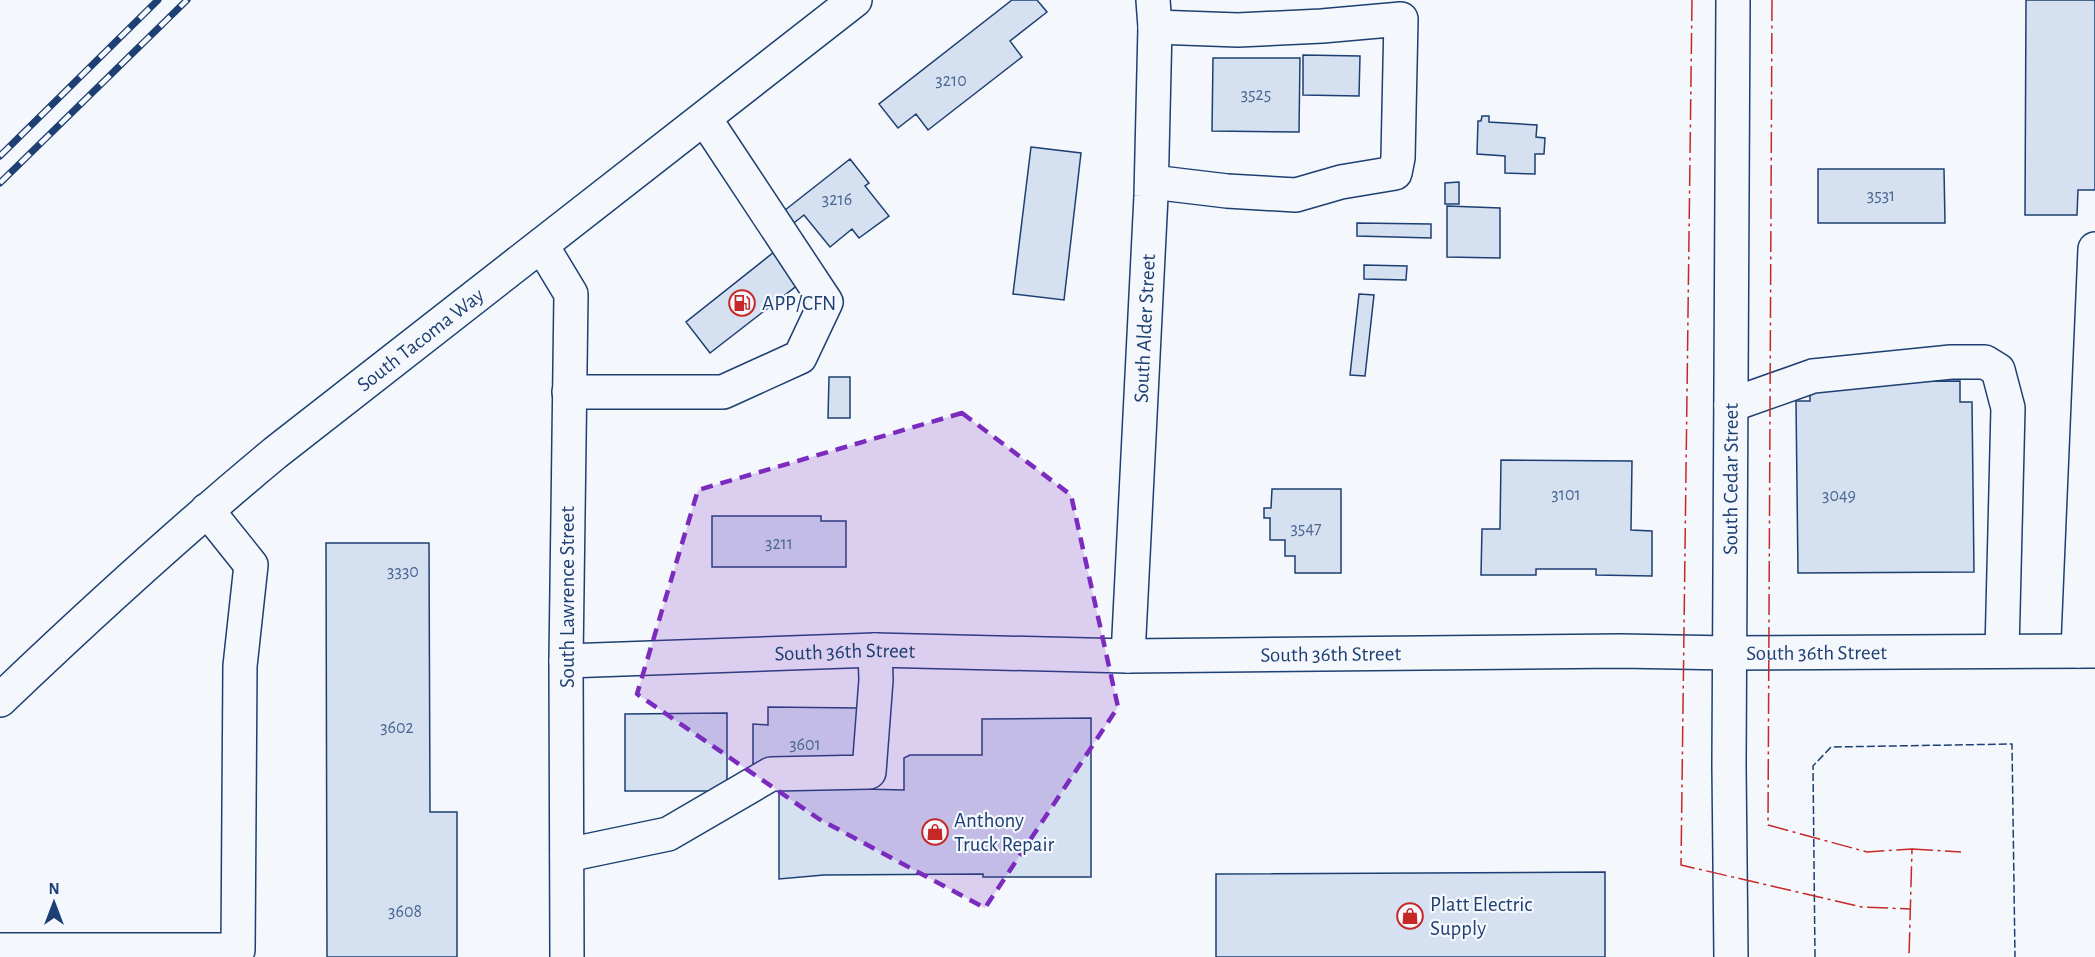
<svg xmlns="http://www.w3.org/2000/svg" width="2095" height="957" viewBox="0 0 2095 957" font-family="'Alegreya Sans',sans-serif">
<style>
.building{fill:#d5e0f0;stroke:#1d3f73;stroke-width:1.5}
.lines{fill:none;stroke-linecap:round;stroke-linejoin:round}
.minor-casing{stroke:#1d3f73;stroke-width:36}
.major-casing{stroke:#1d3f73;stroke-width:36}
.minor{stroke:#f4f7fb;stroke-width:33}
.major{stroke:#f4f7fb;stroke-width:33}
.rail-casing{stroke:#1d3f73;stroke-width:7}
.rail{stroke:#f4f7fb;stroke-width:4.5;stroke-dasharray:14;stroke-linecap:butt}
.fence{stroke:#1d3f73;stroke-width:1.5;stroke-dasharray:8 3;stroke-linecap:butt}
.power{stroke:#c62828;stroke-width:1.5;stroke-dasharray:21 4.5 3 4.5;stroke-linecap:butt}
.marked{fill:#7b2cbf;fill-opacity:0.2;stroke:#7b2cbf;stroke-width:4.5;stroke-dasharray:12 8;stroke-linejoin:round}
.labels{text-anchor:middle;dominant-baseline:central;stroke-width:4.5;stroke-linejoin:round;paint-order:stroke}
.number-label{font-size:18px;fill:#4b6792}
.poi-label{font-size:21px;fill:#1d3f73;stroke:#f4f7fb;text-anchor:start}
.street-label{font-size:21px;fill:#1d3f73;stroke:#f4f7fb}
</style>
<rect width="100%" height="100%" fill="#f4f7fb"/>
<path class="building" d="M1012 0H1037L1047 12 1010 41 1022 57 928 130 916 114 898 128 879 104Z
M2026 0H2095V190H2078L2077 215H2025Z
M1303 55 1360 56 1359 96 1303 95Z
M1213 58H1300L1299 132 1212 131Z
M1482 116H1489V122L1537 125 1536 137 1545 138 1544 154H1535V174L1505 173V156L1477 154 1478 121H1481Z
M1031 147 1081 153 1064 300 1013 294Z
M850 159 869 183 865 186 889 216 859 238 852 229 830 247 804 215 790 226 780 214Z
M1818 169H1944L1945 223H1818Z
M1459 182V204H1445V183Z
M1447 206 1500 208V258L1447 257Z
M1357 223 1431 224V238L1357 236Z
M774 252 799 284 710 353 686 322Z
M1364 265 1407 266 1406 280 1364 279Z
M1359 294 1374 295 1365 376 1350 375Z
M829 377H850V418H828Z
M1960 381V402H1972L1974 572 1798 573 1796 401H1810V382Z
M1501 460 1632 461 1631 530 1652 531V576L1596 575V569H1536V575H1481L1482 529H1500Z
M1272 489H1341V573H1295V556H1285V540H1270V518H1264V508H1271Z
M712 516H821V521H846V567H712Z
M326 543H429L430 812H457V957H327Z
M768 707 858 708V765L753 764V724L768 725Z
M727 713V791H625V714Z
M1091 718V877H983V874L824 875 779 879V787L904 790V758L910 755H982V719Z
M1605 872V957H1216V874Z"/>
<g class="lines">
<g class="minor-casing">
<g id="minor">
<path d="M1152 182 1227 191 1296 195 1341 182 1395 173 1398 158 1401 19 1322 26 1238 30 1155 27"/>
<path d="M542 246 571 294 566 661 567 957"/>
<path d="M569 392H723L800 357 826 302 705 119"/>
<path d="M1731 405 1813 376 1951 362H1985L1998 370 2008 408 2002 651"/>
<path d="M2078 651 2095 249"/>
<path id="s1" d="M1128 656 1151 196 1155 27 1153 0"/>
<path id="s2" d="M566 661 875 650 1128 656 1621 651 1730 653 2095 651"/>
<path d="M567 855 668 834 771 774 869 772 876 680 875 650"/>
<path d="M0 950H238L240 666 251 565 207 510"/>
<path id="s3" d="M1731 957 1729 766 1733 0"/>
</g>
</g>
<g class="major-casing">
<g id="major">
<path id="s4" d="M0 700C89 615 180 532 275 453L855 0"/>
</g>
</g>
<use href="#minor" class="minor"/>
<use href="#major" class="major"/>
<g class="rail-casing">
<path id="rail" d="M0 156 158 0
M0 183 187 0"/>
</g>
<use href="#rail" class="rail"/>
<path class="fence" d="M1815 957 1813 766 1831 747 2012 744 2015 957"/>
<path class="power" d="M1692 0 1681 865 1862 907 1910 909
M1772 0 1768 825 1867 852 1912 849 1909 957
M1912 849 1961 852"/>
</g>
<path class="marked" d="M962 413 1071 495 1118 707 985 908 819 819 637 694 698 490Z"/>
<defs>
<g id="fuel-ring" transform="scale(1.35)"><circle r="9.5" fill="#f4f7fb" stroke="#c62828" stroke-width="1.5"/><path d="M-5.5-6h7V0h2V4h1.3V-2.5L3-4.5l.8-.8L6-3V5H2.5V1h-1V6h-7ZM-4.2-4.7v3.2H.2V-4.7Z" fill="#c62828"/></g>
<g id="shop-ring" transform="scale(1.35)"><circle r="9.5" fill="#f4f7fb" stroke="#c62828" stroke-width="1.5"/><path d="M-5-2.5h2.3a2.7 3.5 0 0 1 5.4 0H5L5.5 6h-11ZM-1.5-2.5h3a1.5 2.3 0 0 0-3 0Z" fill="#c62828"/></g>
</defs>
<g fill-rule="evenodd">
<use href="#fuel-ring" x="742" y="303"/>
<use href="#shop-ring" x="935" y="832"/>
<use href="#shop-ring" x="1410" y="916"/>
</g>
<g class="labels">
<g class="number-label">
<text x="951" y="81">3210</text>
<text x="1256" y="95">3525</text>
<text x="1881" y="196">3531</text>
<text x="837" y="200">3216</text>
<text x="1566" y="495">3101</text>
<text x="1839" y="496">3049</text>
<text x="1306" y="529">3547</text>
<text x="779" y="544">3211</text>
<text x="403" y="572">3330</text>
<text x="397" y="728">3602</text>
<text x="805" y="745">3601</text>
<text x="405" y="912">3608</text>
</g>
<g class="poi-label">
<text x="762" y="303">APP/CFN</text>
<text x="954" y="820">Anthony<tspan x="954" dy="24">Truck Repair</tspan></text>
<text x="1430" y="904">Platt Electric<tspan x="1430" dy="24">Supply</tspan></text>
</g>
<g class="street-label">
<text stroke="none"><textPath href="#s1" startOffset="328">South Alder Street</textPath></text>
<text stroke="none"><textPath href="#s4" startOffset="554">South Tacoma Way</textPath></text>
<text stroke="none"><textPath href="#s3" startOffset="478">South Cedar Street</textPath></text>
<text transform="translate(567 597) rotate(-90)">South Lawrence Street</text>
<text stroke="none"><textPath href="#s2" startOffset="279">South 36th Street</textPath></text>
<text stroke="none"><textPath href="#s2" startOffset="1251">South 36th Street</textPath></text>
<text stroke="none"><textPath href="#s2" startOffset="765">South 36th Street</textPath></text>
</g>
</g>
<g transform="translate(54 903)" stroke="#f4f7fb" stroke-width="4.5" paint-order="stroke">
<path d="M0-4.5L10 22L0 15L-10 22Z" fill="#1d3f73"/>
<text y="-9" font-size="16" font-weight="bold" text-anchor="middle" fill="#1d3f73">N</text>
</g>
</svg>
